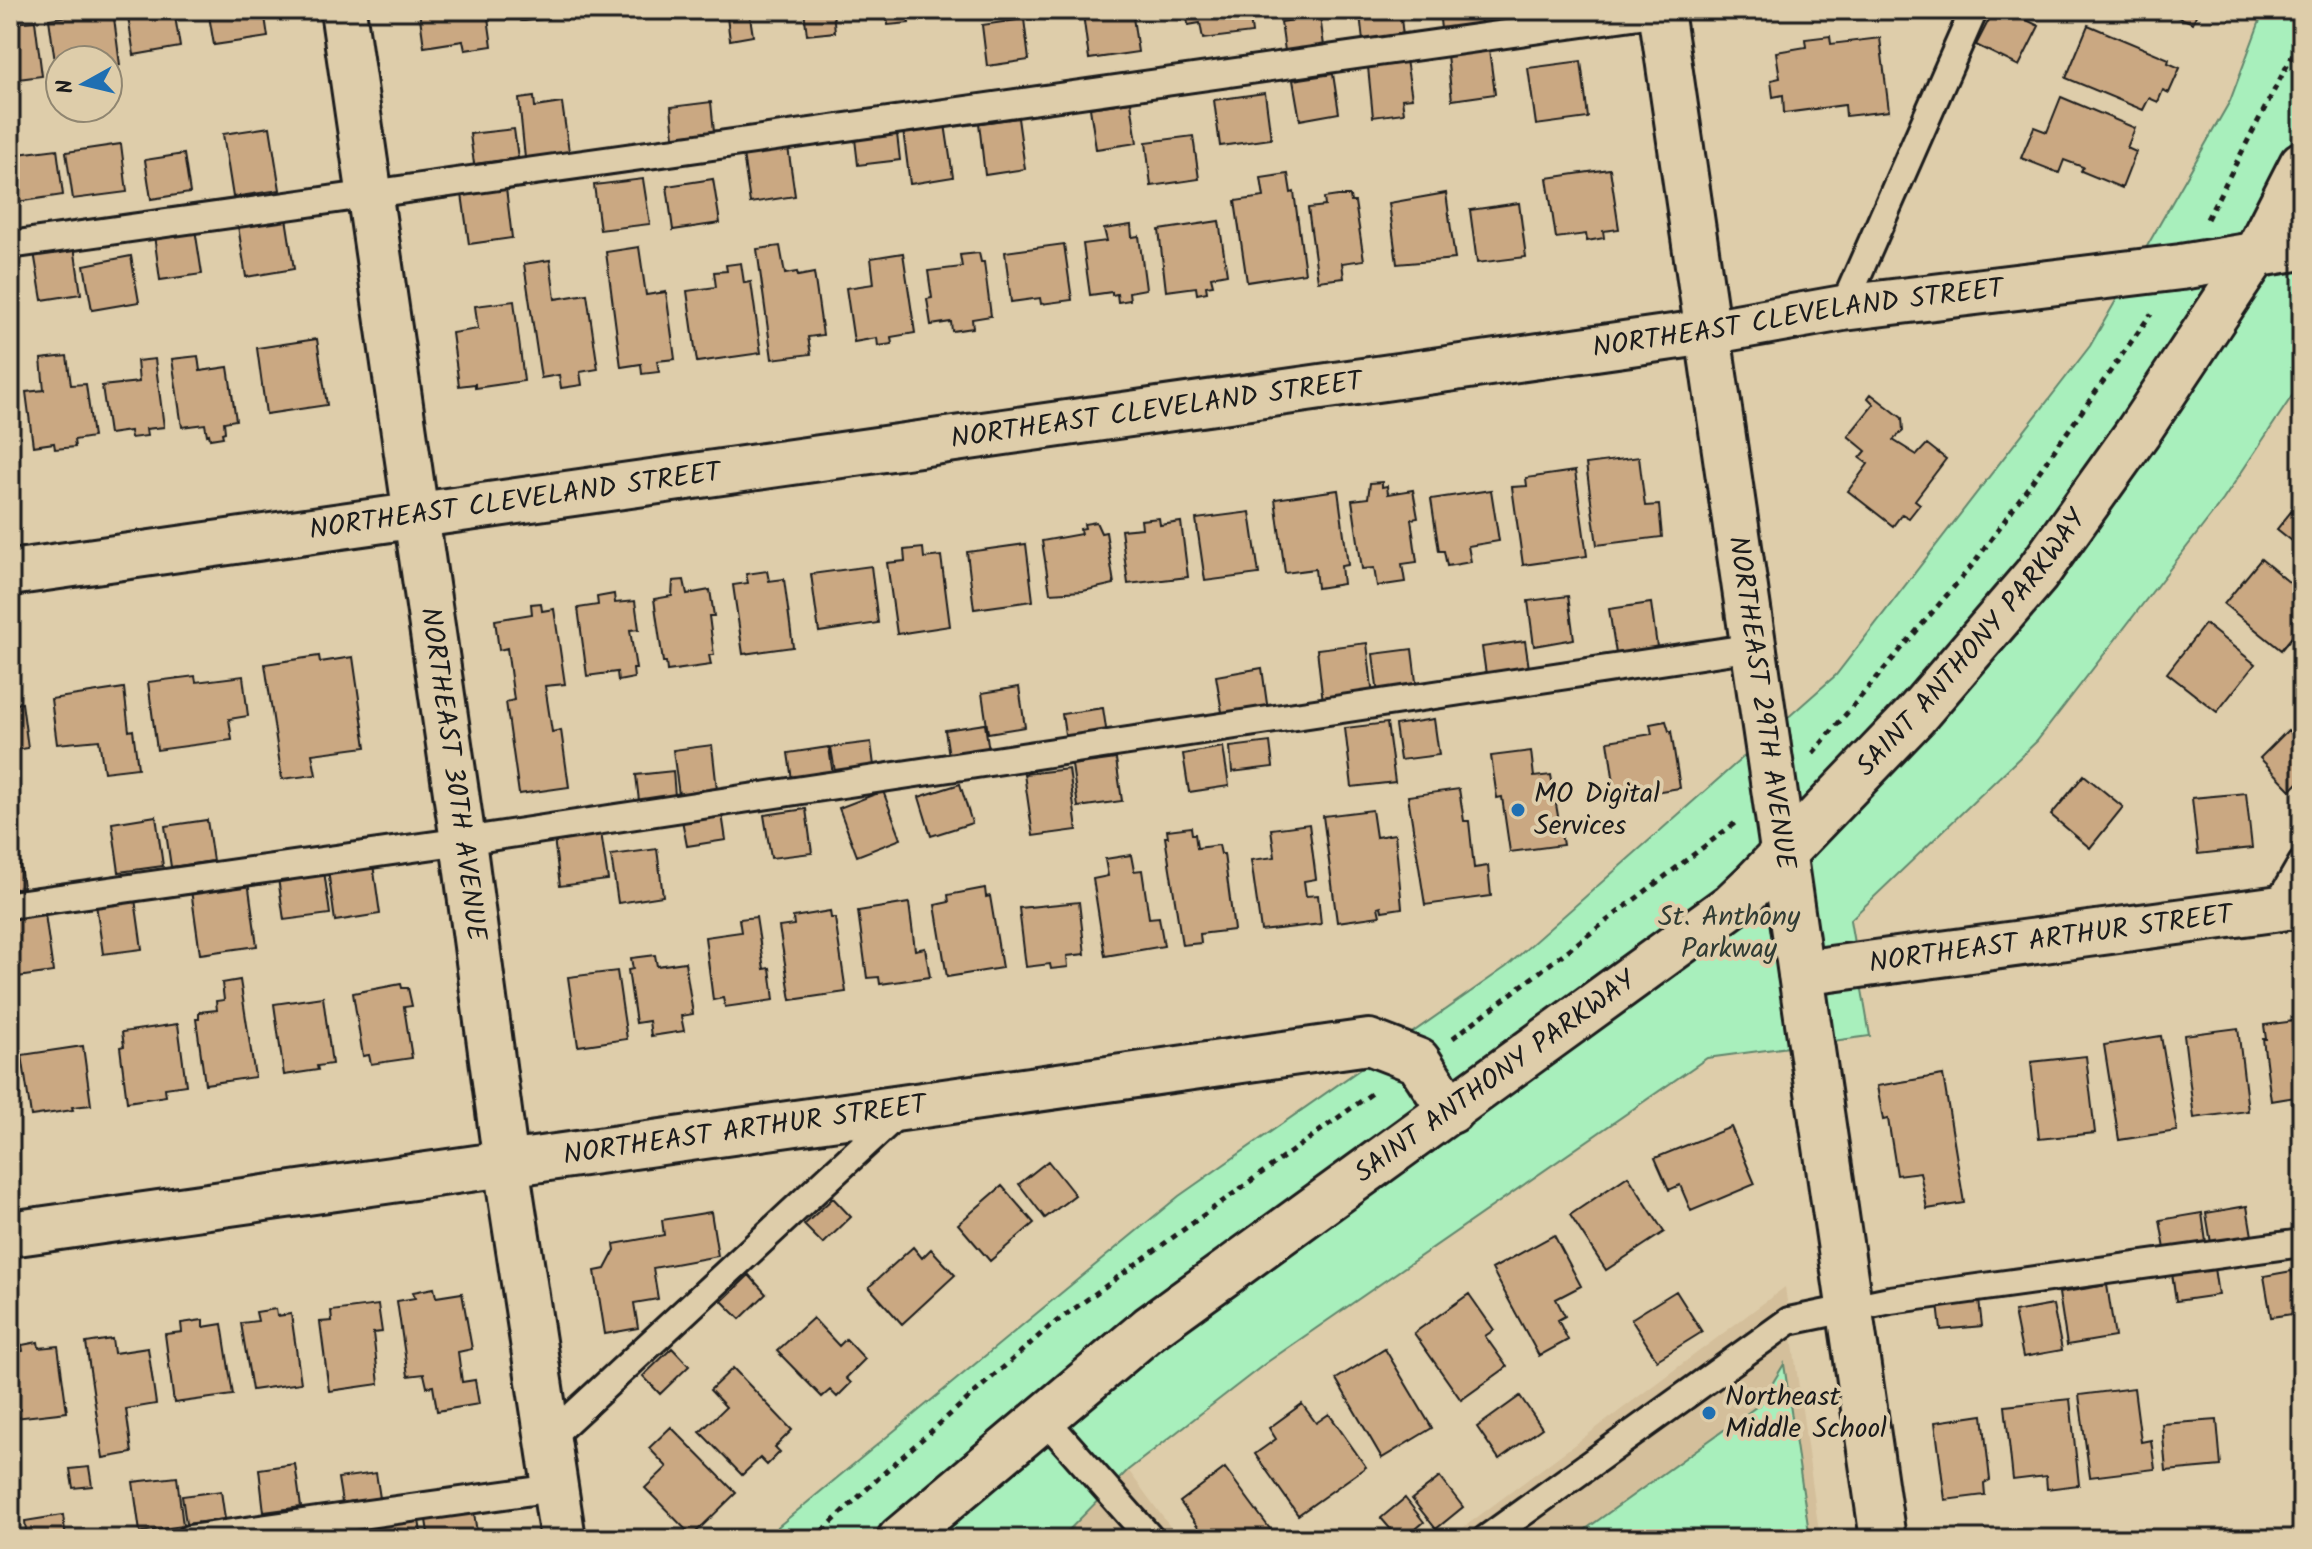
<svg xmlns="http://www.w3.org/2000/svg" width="2312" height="1549" viewBox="0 0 2312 1549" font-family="Kalam,sans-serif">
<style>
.built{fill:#d4bf9b}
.green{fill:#a8efbc;stroke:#62866c;stroke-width:2}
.building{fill:#caa882;stroke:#1c1c1c;stroke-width:2}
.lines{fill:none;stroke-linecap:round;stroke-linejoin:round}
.lane-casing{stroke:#1c1c1c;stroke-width:32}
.street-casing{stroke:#1c1c1c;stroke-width:50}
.secondary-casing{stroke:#1c1c1c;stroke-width:50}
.path{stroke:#1c1c1c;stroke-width:5;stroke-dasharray:6 6;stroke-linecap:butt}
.lane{stroke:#decdaa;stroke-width:26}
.street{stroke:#decdaa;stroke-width:44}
.secondary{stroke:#decdaa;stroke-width:44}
.poi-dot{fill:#1f6fb2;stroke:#decdaa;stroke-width:3}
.labels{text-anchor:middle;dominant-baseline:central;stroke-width:8;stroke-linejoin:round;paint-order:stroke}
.street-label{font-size:28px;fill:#1c1c1c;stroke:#decdaa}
.poi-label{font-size:28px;fill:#1c1c1c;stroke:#decdaa;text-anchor:start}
.park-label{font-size:28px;fill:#313c34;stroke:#decdaa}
</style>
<rect width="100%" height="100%" fill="#decdaa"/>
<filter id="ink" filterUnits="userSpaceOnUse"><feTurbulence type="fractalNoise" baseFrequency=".0125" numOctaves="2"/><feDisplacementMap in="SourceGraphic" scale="16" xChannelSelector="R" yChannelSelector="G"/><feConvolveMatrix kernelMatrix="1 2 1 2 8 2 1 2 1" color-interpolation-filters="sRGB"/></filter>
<g filter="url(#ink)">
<path class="built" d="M1785 1287 1820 1539H1448Z
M1128 1470 1179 1539H1060Z"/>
<path class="green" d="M2264 10H2302V381L2223 500 2037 741 1850 920 1870 1036 1707 1058 1266 1363 1128 1470 1060 1539H763L1179 1196 1506 967 1836 675 2090 346 2230 101Z
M1784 1364 1810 1539H1572L1760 1404Z"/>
<path class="building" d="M68 10H89V13L113 10 120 65 108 66V60H60V76H57L49 19 69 16Z
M127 10H174L180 47 134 55Z
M208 10H264L268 37 214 45Z
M419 10H487L492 46 465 50 463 41 424 47Z
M519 10H585L586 14 525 21H521Z
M726 10H749L753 36 730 40Z
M804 10H833L835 32 807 35Z
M886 10H907L909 23 888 25Z
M1115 10H1132L1138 52 1089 59 1083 14Z
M1186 10H1249L1252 33 1203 39 1200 23 1188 25Z
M1400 10 1403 36 1363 41 1360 14Z
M1439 10H1479L1481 23 1441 29Z
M1994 10H2006L2039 26 2019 66 1976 45Z
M2160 10H2198L2193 23Z
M1320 16 1324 46 1285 51 1281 22Z
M12 19 13 23 35 21 42 76 10 80V20Z
M1024 19 1029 60 987 66 982 25Z
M2088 25 2169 59 2168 63 2180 68 2169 93 2163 90 2158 102 2149 98 2143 110 2066 78Z
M1830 36 1831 44 1880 38 1889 111 1846 116 1845 105 1784 113 1783 95 1773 97 1771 80 1780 78 1776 52 1806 47 1805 39Z
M1489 49 1495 94 1452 100 1447 55Z
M1406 60 1412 98 1402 99 1404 113 1373 117 1368 67Z
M1581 61 1588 118 1536 125 1528 68Z
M1333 74 1339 113 1300 120 1293 80Z
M1265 93 1271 139 1220 146 1214 100Z
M534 97 535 107 562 103 569 152 525 158 519 99Z
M2061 97 2135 128 2127 148 2136 152 2122 188 2081 171 2083 167 2064 160 2059 173 2021 158 2034 127 2047 132Z
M711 102 714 132 674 137 671 107Z
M1131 102 1137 143 1096 149 1090 108Z
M1018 118 1025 169 985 175 979 123Z
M945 124 953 177 910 184 903 130Z
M270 127 280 190 233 197 223 134Z
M514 129 518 158 474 164 470 134Z
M897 134 900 160 858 165 855 139Z
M1193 136 1199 179 1151 186 1146 142Z
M121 144 127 192 73 199 66 152Z
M788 147 795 196 750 203 743 154Z
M57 149 63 195 10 203V155Z
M184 154 190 193 151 199 145 160Z
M1610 169 1619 229 1603 231 1604 238 1587 241 1586 234 1556 238 1547 178Z
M1288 174 1291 193 1294 192 1305 273 1247 282 1235 201 1264 197 1261 178Z
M643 179 650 224 600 230 594 185Z
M713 179 720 223 673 230 667 186Z
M506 188 512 238 469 244 462 194Z
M1446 193 1455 259 1397 264 1389 203Z
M1338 196H1350L1351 202H1355L1364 260 1342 263 1344 278 1318 281 1308 208 1325 206 1324 198Z
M1519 203 1526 257 1477 263 1470 210Z
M286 218 294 269 246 277 238 226Z
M1219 221 1227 274 1211 277 1213 285 1206 286 1207 292 1197 294 1196 287 1166 291 1159 230Z
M1131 225 1132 237 1139 236 1146 289 1129 292 1130 300 1118 302 1117 294 1112 295V292L1090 295 1083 244 1107 241 1104 229Z
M195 229 202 274 160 280 154 235Z
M1064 244 1072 300 1041 304 1040 298 1011 302 1005 252Z
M74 246 81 294 42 300 34 252Z
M780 246 785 274 797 272 798 276 814 273 823 335 808 337 811 354 772 359 757 249Z
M639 247 646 295 666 292 675 359 657 361 659 372 642 374 641 364 621 367 606 252Z
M903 253 915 333 891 337 892 344 878 346 877 338 854 342 846 288 874 284 871 258Z
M979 253 981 262H984L991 316 972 319 973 328 952 331 951 322 931 325 927 299 932 298 928 271 962 267 960 255Z
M131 256 139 302 92 310 84 265Z
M550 260 555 299 587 294 598 369 580 372 582 385 561 388 559 375 541 378 524 264Z
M741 263 744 283 751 282 761 353 697 362 687 291 716 287 714 272 727 271 726 265Z
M514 301 524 381 475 388V384L459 386 452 333 478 329 475 306Z
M317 339 327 405 266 414 257 348Z
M67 356 71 385 86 384 93 437 74 440 75 447 55 449 54 443 33 446 26 392 44 390 41 359Z
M198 356 200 371 228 367 236 420 224 422 225 432 222 433 223 437 210 439 209 434 207 435 205 424 182 427 172 359Z
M155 359 164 427 146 429 147 436 131 438 130 431 109 434 102 386 139 382 137 361Z
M1871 394 1902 418 1903 431 1893 440 1917 455 1927 444 1946 459 1915 500 1920 504 1909 518 1902 514 1893 526 1848 491 1868 464 1860 458 1866 451 1848 436 1874 404 1868 398Z
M1639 457 1645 506 1659 505 1662 537 1597 545 1586 464Z
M1575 471 1587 556 1523 565 1512 487 1527 486 1526 478Z
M1382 482V487L1387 486 1388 494 1413 490 1418 518 1411 519 1417 562 1402 564 1405 582 1377 586 1374 568 1362 569 1352 500 1368 498 1370 483Z
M1338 490 1348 565 1341 566 1343 584 1317 588 1315 569 1285 573 1275 499Z
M1491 490 1499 541 1468 546 1471 562 1447 566 1444 551H1439L1431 499Z
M2302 498V549L2277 529Z
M1250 512 1259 574 1205 581 1196 519Z
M1159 518 1160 525 1181 522 1188 577 1128 584 1121 530 1142 528 1141 520Z
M1096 522 1101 533 1106 532 1114 584 1083 591 1050 593 1042 541 1081 534 1080 529 1085 528 1084 524Z
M1026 544 1033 601 974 609 967 552Z
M923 548 924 558 941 556 950 626 897 634 887 563 905 561 904 550Z
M2261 559 2302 593V625L2281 650 2224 604Z
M871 566 878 623 819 632 811 574Z
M767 571 769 581 784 579 793 647 743 654 733 585 748 583 746 574Z
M684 580 687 594 710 590 714 616H709L714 655H709L711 665 667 671 666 662H663L654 599 672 596 673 581Z
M614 594 615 603 635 601 639 629 630 630 636 669H633L634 678 618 681 617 672 587 676 578 608 598 605 597 597Z
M1568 596 1574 639 1534 646 1528 601Z
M541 603 542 611 554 609 565 684 545 686 552 732 561 730 569 787 519 794 506 702 514 700 507 648 499 650 495 620 532 614 531 604Z
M1651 603 1658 654 1617 660 1609 609Z
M2205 624 2255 664 2217 712 2167 673Z
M1525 641 1530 675 1487 681 1482 647Z
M1367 643 1373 697 1323 702 1317 649Z
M1412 649 1417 690 1378 695 1373 654Z
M319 656 320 662 353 657 366 747 312 754 316 775 282 779 265 664Z
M1262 668 1268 711 1223 718 1216 676Z
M195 676 196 682 243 676 248 716 229 719 232 740 157 750 148 682Z
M1019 687 1025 727 988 733 982 693Z
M124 688 129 731 133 730 138 768 104 772 99 740 57 744 51 699Z
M22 703 28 748 10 751V705Z
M1103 708 1107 735 1066 741 1062 714Z
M1434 719 1439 755 1400 760 1395 725Z
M1666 721 1669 731H1671L1680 788 1616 798 1608 741 1652 734 1650 724Z
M1387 723 1395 782 1352 787 1345 728Z
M985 724 989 751 949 756 945 730Z
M2288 730 2302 743V779L2291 790 2260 758Z
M871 742 874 766 835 772 831 747Z
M1270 742 1273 767 1232 772 1230 747Z
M712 745 717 790 679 795 673 750Z
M829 747 833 775 792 780 788 753Z
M1223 747 1229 786 1189 792 1183 754Z
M1531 751 1534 777 1551 775 1563 845 1510 852 1502 797 1497 798 1491 756Z
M1116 759 1122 801 1078 807 1072 765Z
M1069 769 1077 830 1033 836 1024 774Z
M673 771 675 796 639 801 636 775Z
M2084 775 2123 807 2090 848 2051 815Z
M960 784 972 823 931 836 919 797Z
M1459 789 1464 821H1469L1474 868 1488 866 1491 896 1425 905 1408 796Z
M883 791 901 839 857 856 839 808Z
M2246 793 2252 848 2198 854 2192 798Z
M806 809 812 853 771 858 764 815Z
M1372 810 1376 837 1395 834 1402 908 1382 911 1381 906 1378 907 1380 916 1337 922 1323 816Z
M722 814 726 840 687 846 682 820Z
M156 816 163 866 119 872 112 823Z
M207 820 213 861 171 867 165 826Z
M1309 824 1316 879 1304 881 1306 896 1318 895 1321 924 1261 931 1251 860 1275 857 1271 829Z
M1191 827 1192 834H1195L1197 848 1219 845 1221 854H1224L1234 930 1200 934 1201 943 1182 945 1165 837H1168L1167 830Z
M601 832 608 880 560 886 554 838Z
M16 837 23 887 10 889V838Z
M657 849 663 896 618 903 611 855Z
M1131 855 1134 871 1142 870 1149 918 1159 917 1164 946 1105 956 1093 879 1108 876 1105 859Z
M373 864 380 914 335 921 328 870Z
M324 871 330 914 284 920 278 878Z
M248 881 257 946 200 954 191 890Z
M985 888 986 897 990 896 1002 968 947 977 935 905 949 902 948 895Z
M135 899 142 949 103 954 96 904Z
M1079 902 1085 954 1067 956 1068 967 1051 969 1050 964 1026 967 1019 908Z
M909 903 915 950 925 948 930 977 880 984 879 977 867 978 858 911Z
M830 911 831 918H835L846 992 791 1000 779 927 794 925 793 917Z
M45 914 53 972 10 978V918Z
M756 917 764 969 770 968 774 1000 725 1007 723 998 713 1000 705 937 741 932 739 919Z
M655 955 657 966 685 962 693 1014 681 1016 684 1031 651 1036 649 1021 636 1023 628 970 633 969 631 958Z
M617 971 627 1039 578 1046 568 977Z
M240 980 255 1077 205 1084 196 1019H199V1012L217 1010 216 1001 224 1000 222 983Z
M401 984 402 988H408L412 1006 404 1007 412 1058 371 1064 369 1055 363 1056 353 993Z
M323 997 332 1064 317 1066 318 1070 284 1075 274 1004Z
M2302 1020V1096L2271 1101 2263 1039H2266L2264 1025Z
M178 1024 186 1085 165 1088 166 1096 127 1102 120 1047 124 1046 122 1032Z
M2238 1028 2248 1111 2194 1118 2184 1035Z
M2161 1036 2177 1131 2119 1140 2104 1045Z
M83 1046 91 1105 72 1107 73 1110 31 1116 22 1055Z
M2086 1056 2095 1133 2039 1139 2031 1062Z
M1943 1075 1964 1203 1927 1209 1920 1172 1897 1175 1888 1119 1883 1120 1877 1086Z
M1731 1127 1755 1184 1691 1211 1680 1185 1669 1190 1655 1158Z
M1048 1161 1075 1195 1045 1218 1019 1184Z
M1628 1176 1664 1232 1606 1270 1570 1215Z
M1002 1186 1034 1223 990 1261 958 1224Z
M833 1198 851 1217 823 1244 804 1225Z
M2247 1206 2252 1236 2211 1243 2206 1213Z
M711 1212 718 1256 653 1268 658 1299 634 1303 638 1328 605 1334 595 1271 605 1269 615 1250 614 1244 664 1235 662 1220Z
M2202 1213 2206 1242 2165 1249 2160 1220Z
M1554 1235 1581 1286 1556 1299 1565 1316 1558 1320 1568 1340 1539 1356 1492 1269Z
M913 1247 922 1258 931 1249 955 1275 902 1324 869 1287Z
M2214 1268 2218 1295 2176 1301 2172 1273Z
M2292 1271 2299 1313 2271 1317 2264 1276Z
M749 1275 766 1294 740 1319 722 1301Z
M2107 1285 2115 1337 2067 1345 2059 1293Z
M434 1288 436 1297 462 1293 472 1349 458 1352 462 1382 475 1380 479 1404 437 1411 433 1386 427 1387 424 1374 408 1376 397 1301 415 1298 413 1292Z
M1676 1291 1702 1332 1657 1360 1631 1319Z
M1469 1294 1494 1330 1485 1336 1507 1367 1461 1400 1414 1333Z
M1979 1300 1982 1326 1941 1330 1938 1304Z
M378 1305 382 1332 373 1333 379 1384 329 1391 320 1322 332 1321 331 1311Z
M2053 1305 2062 1350 2023 1357 2014 1312Z
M276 1309 277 1316 291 1314 301 1383 252 1390 241 1323 258 1321 256 1312Z
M813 1318 839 1346 846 1339 865 1359 846 1378 851 1383 837 1397 830 1390 822 1397 777 1351Z
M203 1320V1327L222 1324 233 1395 174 1403 165 1334 182 1332 181 1323Z
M112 1339 114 1353 148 1348 156 1404 126 1409 132 1453 103 1458 86 1343Z
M38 1342 39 1348 58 1346 67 1412 15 1418 10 1353 23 1351 22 1345Z
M672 1348 689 1366 660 1394 643 1376Z
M1385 1349 1432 1428 1382 1458 1336 1379Z
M733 1368 792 1430 775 1447 780 1452 767 1465 760 1458 742 1475 700 1432 726 1407 710 1390Z
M2134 1388 2141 1442 2151 1440 2155 1469 2090 1477 2079 1395Z
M1520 1396 1542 1428 1499 1459 1477 1427Z
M2070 1399 2079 1485 2047 1489 2046 1476 2013 1480 2005 1406Z
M1302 1404 1316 1423 1329 1414 1366 1467 1298 1515 1255 1454 1276 1439 1269 1428Z
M1983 1415 1990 1480 1984 1483 1985 1495 1945 1500 1935 1422Z
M2217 1420 2221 1466 2166 1471 2162 1424Z
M671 1427 736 1493 692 1536 645 1488 667 1467 649 1448Z
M295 1464 301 1507 264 1512 259 1469Z
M89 1467 92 1486 73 1488 70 1469Z
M1225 1468 1273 1533 1266 1539H1207L1180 1502Z
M376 1473 380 1498 342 1503 338 1478Z
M177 1477 183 1526 140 1532 133 1482Z
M1440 1477 1463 1507 1436 1529 1412 1499Z
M221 1491 225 1519 186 1524 182 1496Z
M1405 1498 1424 1522 1404 1539H1399L1381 1518Z
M474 1513 478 1539H429L426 1520Z
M63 1515 66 1539H27L25 1521Z
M419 1520 422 1539H379L377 1527Z"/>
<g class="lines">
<g class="lane-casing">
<path id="lane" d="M10 245 1661 12
M1843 308 1974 10
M10 905 463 841 1754 647
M2276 908 2302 863
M1043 1417 1151 1539
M547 1440 902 1110
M189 1539 554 1488
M1486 1539 1789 1321 1890 1300 2302 1243"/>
</g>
<g class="street-casing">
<g id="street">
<path id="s1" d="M343 10 463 841 506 1164 563 1539"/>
<path id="s2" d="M10 573 1708 332 1843 308 2181 267 2302 247"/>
<path id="s3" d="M1801 973 2302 905"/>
<path id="s4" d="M10 1234 1369 1042 1418 1061 1451 1111"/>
</g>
</g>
<g class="secondary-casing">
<g id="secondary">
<path id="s5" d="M1661 10 1883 1539"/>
<path id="s6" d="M900 1539 1150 1328 1732 905 1755 883 1915 716 2036 575 2138 432 2256 254 2302 164"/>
</g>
</g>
<path class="path" d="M2207 219 2291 58 2302 31
M1813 753 1975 562 2151 314
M1453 1038 1735 823
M814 1539 886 1471 1049 1327 1375 1091"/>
<use href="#lane" class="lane"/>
<use href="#street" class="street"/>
<use href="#secondary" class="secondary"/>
</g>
</g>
<g class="poi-dot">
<circle cx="1518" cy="810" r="8"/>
<circle cx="1709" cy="1413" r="8"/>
</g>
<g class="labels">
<g class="street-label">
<text stroke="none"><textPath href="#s2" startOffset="1806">NORTHEAST CLEVELAND STREET</textPath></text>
<text stroke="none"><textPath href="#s2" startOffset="1158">NORTHEAST CLEVELAND STREET</textPath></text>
<text stroke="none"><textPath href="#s2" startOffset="510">NORTHEAST CLEVELAND STREET</textPath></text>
<text stroke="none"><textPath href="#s6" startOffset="1402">SAINT ANTHONY PARKWAY</textPath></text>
<text stroke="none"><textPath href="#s5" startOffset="700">NORTHEAST 29TH AVENUE</textPath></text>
<text stroke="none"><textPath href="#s1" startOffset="772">NORTHEAST 30TH AVENUE</textPath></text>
<text stroke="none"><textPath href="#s3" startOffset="252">NORTHEAST ARTHUR STREET</textPath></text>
<text stroke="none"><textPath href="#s6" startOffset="754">SAINT ANTHONY PARKWAY</textPath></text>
<text stroke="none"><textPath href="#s4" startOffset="742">NORTHEAST ARTHUR STREET</textPath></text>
</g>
<g class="poi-label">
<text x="1534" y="794">MO Digital<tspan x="1534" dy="32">Services</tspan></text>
<text x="1725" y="1397">Northeast<tspan x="1725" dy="32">Middle School</tspan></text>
</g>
<g class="park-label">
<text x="1729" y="917">St. Anthony<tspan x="1729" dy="32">Parkway</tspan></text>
</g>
</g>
<rect width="2312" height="1549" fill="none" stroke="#decdaa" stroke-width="40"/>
<rect x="20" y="20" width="2272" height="1509" fill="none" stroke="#1c1c1c" stroke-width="3" filter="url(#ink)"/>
<g transform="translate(84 84) rotate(262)"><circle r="38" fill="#decdaa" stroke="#908671" stroke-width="2"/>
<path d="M0-6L14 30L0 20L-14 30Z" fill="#1f6fb2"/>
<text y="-12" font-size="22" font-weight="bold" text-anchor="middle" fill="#1c1c1c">N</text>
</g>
</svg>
